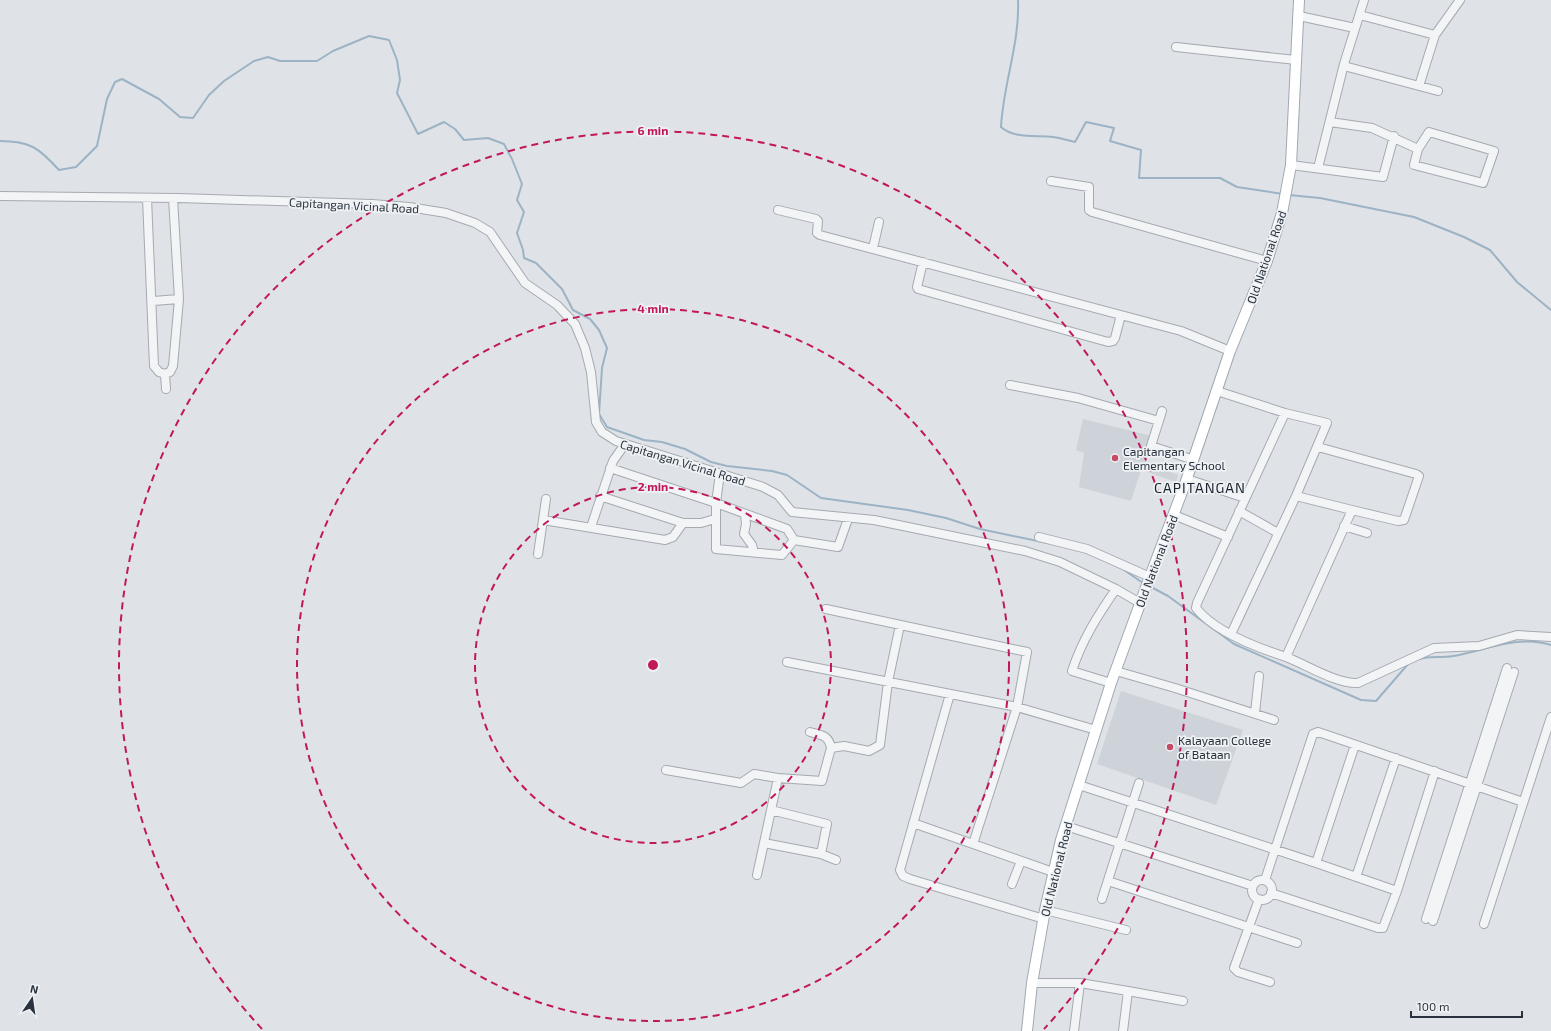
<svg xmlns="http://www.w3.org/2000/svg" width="1551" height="1031" viewBox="0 0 1551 1031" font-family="'Exo 2',sans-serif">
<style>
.built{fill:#ced2d9}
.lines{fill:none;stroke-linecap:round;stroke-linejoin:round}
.stream{stroke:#9cb3c5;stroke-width:2}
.minor-casing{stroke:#a5aab1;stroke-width:10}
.major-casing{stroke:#9fa8b2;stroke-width:12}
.minor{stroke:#f2f4f6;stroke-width:8}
.major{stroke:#fff;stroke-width:10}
.ring{fill:none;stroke:#c2185b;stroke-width:2;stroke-dasharray:7 5}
.poi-dot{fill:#c54c66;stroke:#eff2f5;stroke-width:1.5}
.labels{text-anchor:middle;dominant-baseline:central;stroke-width:3.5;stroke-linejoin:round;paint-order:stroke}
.street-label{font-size:12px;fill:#29323e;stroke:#eff2f5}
.poi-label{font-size:12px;fill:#29323e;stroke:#eff2f5;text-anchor:start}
.quarter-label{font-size:14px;letter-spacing:1px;fill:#1b232e;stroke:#eff2f5}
.centre{fill:#c2185b;stroke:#eff2f5;stroke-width:2}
.ring-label{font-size:12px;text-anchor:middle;font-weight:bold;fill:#c2185b;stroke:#eff2f5;stroke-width:3.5;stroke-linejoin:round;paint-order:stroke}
</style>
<rect width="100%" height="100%" fill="#dfe3e7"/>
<path class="built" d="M1083 419 1152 436 1146 462 1178 475 1176 482 1141 470 1131 501 1079 487 1084 453 1076 450Z
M1121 691 1243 730 1216 805 1097 764Z"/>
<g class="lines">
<path class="stream" d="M1018 0C1020 43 1003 85 1001 127 1014 139 1036 135 1053 137 1060 138 1067 140 1075 142L1086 122 1114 128 1110 141 1141 150 1139 178H1220L1237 187 1283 194
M0 141C30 141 39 148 59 170L76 167 97 146 107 99 115 82 122 79 159 99 180 117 193 118 209 95 224 81 254 61 268 57 280 61H317L333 51 369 36 389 40 397 60 400 80 397 93 418 134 444 122 455 129 464 140 488 138 504 144 512 159 522 184 517 200 524 212 517 233 523 250 524 258 536 263 562 289 573 310 590 319 599 330 607 348 602 368 599 414 607 427 644 440 662 442 685 449 711 462 727 466 772 471 787 475 821 498 908 510 946 518 980 529 1047 543
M1289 195 1320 198 1414 217 1464 237 1490 250 1517 282 1551 310
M1124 570 1143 583
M1151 587 1168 596 1234 644 1361 700 1376 701 1409 663
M1419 659C1430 656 1441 658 1453 656 1484 651 1519 634 1551 645"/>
<g class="minor-casing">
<path id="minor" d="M1360 15 1435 35 1460 0
M1299 16 1355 28
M1176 47 1296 60
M1344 66 1438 91
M1419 86 1435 35
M1330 122 1372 128 1418 149
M1429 132 1494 151 1483 183 1414 165 1418 149Z
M1291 165 1383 177 1394 136
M1318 168 1344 64 1364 0
M1051 181 1089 187V210L1092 212 1267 261
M0 196 178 198 372 204 409 207 446 213 475 223 490 232 525 283 557 305 575 324 585 348 591 372 596 422 602 432 616 441 763 487 778 495 792 512 874 520 1025 551 1060 562 1116 589 1140 603
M147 198 154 366 159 372 165 374
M778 210 816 219 818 221 817 233 820 235 1181 331 1230 351
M873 248 879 222
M923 262 917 287 918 289 1108 342 1113 341 1115 338 1121 315
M153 301 179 299
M1010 385 1078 398 1159 421
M166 389 165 374 170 372 173 366 179 299 173 198
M1217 391 1285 413 1327 423 1296 496 1231 634
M1162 411 1151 446 1194 460
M1285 413 1197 603 1196 608C1215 632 1258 648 1286 657L1352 510 1296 496
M1318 447 1416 474 1419 476 1404 520 1398 521 1352 510
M610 468 716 503 787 529 794 540 838 547 848 519
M720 473 716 503V549L782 555 794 540
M1187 479 1245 498
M600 496 683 523H701L715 519
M546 499 543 520 665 540 673 537 683 523
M1239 511 1278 533
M745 514 746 524 744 534 752 545 754 552
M1174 515 1228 537
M1344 526 1367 533
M591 527 613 461 625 444
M1039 537 1087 549 1150 577
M538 554 543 520
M826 609 1027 652 1017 707 973 844
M1286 657C1307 665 1336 684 1358 683L1434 648 1479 646 1517 635 1551 637
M787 662 1017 707 1096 730
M1116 671 1175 688 1274 720
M1111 683 1072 671C1082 640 1098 615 1116 589
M950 694 900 870 903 876 910 879 1044 919
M1255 713 1259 676
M810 732C821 735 829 735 831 748
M666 770 741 783 754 774 778 778 822 781 831 748 844 746 869 751 880 745 888 682 900 625
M1079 785 1316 863 1397 891
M771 810 827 824 821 854
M913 823 1053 872
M1066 826 1253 886
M764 843 821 854 836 860
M1316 863 1355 745
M757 875 778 778
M1356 877 1396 758
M1265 880 1313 734 1318 732 1330 736 1523 802
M1252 890a10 10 0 1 1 20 0a10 10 0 1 1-20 0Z
M1108 881 1297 943
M1012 884 1021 861
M1271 893 1378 928H1383L1397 891 1435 771
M1102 899 1139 783
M1259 899 1234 968 1238 972 1270 982
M1045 910 1126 930
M1426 919 1507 668
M1433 921 1514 672
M1484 924 1551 717
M1032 983H1080L1128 991 1123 1031
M1128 991 1183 1001
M1074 1031 1080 983"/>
</g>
<g class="major-casing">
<path id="major" d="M1027 1031 1032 983 1045 910 1061 840 1111 683 1148 582 1185 484 1230 351 1267 261 1282 213 1291 165 1299 0"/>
</g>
<use href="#minor" class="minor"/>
<use href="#major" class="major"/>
</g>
<g class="ring">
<circle cx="653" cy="665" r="178"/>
<circle cx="653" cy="665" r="356"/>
<path d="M262 1029A534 534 0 1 1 1044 1029"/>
</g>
<g class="poi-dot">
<circle cx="1115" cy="458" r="4"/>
<circle cx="1170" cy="747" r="4"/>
</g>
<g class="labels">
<g class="street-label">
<text transform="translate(354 205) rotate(3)">Capitangan Vicinal Road</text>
<text transform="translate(1266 257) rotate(-71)">Old National Road</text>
<text transform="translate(683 462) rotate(17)">Capitangan Vicinal Road</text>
<text transform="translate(1156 561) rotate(-69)">Old National Road</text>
<text transform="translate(1056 869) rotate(-76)">Old National Road</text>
</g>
<g class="poi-label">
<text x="1123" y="451">Capitangan<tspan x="1123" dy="14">Elementary School</tspan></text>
<text x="1178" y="740">Kalayaan College<tspan x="1178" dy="14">of Bataan</tspan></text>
</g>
<g class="quarter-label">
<text x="1200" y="487">CAPITANGAN</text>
</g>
</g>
<circle cx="653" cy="665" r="6" class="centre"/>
<g class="ring-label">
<text x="653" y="135">6 min</text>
<text x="653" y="313">4 min</text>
<text x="653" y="491">2 min</text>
</g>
<g transform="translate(32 999) rotate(13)" stroke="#eff2f5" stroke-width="3" paint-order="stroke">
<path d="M0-3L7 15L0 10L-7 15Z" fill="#29323e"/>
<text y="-6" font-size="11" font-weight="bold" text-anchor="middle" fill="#29323e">N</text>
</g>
<path d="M1411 1011v6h111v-6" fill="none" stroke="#29323e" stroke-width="2"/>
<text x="1417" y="1011" font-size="12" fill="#29323e" stroke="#eff2f5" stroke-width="3" paint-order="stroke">100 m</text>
</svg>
